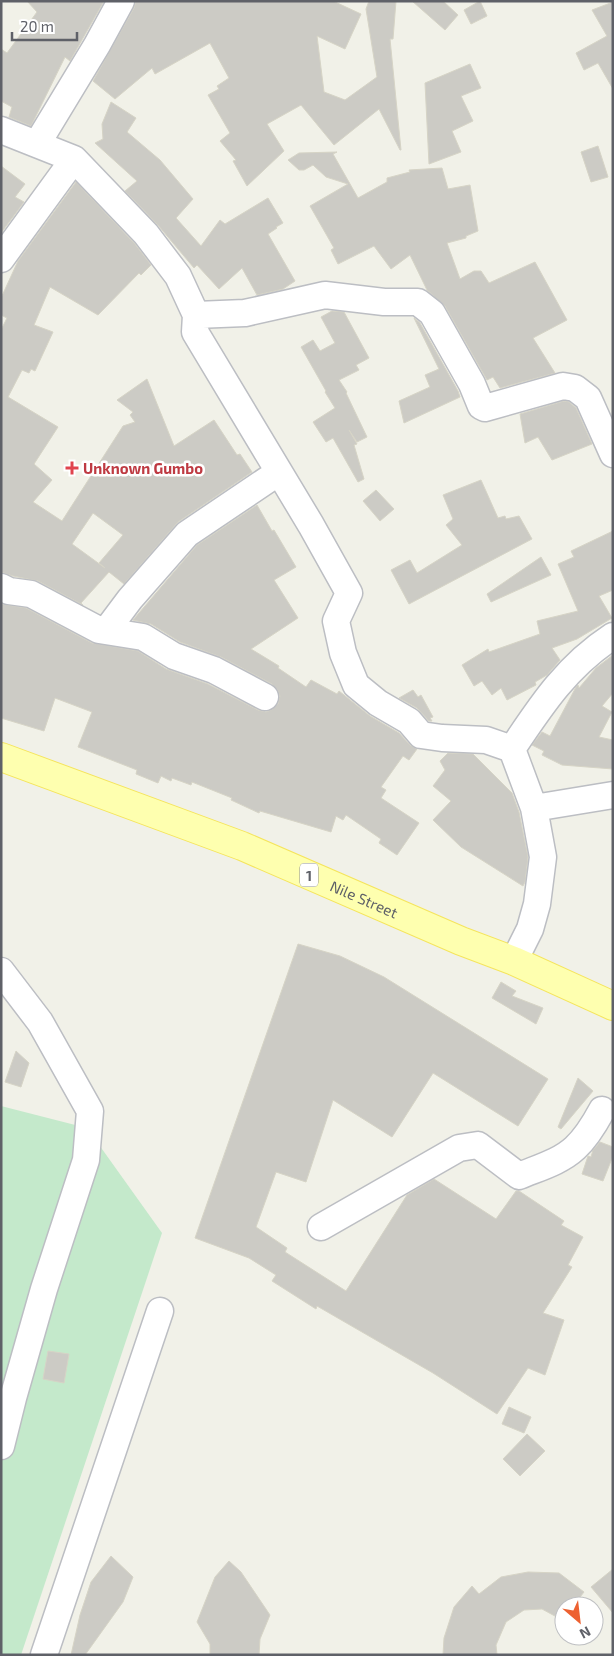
<svg xmlns="http://www.w3.org/2000/svg" width="614" height="1656" viewBox="0 0 614 1656" font-family="'Exo 2',sans-serif">
<style>
.green{fill:#c4e9cb}
.building{fill:#cccbc5;stroke:#d6d4c6;fill-rule:evenodd}
.lines{fill:none;stroke-linecap:round;stroke-linejoin:round}
.minor-casing{stroke:#bcbec3;stroke-width:29}
.major-casing{stroke:#f5e55d;stroke-width:30}
.minor{stroke:#fff;stroke-width:26}
.major{stroke:#feffaf;stroke-width:28}
.health-dot{fill:#e0444e;stroke:#fff;stroke-width:2}
.labels{text-anchor:middle;dominant-baseline:central;stroke-width:5;stroke-linejoin:round;paint-order:stroke}
.shield{fill:#fff;stroke:#8f9095;stroke-width:1}
.shield-label{font-size:14px;font-weight:bold;fill:#5f6168}
.health-label{font-size:15px;font-weight:bold;fill:#be3a42;stroke:#fff;text-anchor:start}
.street-label{font-size:15px;fill:#5f6168;stroke:#fff}
</style>
<rect width="100%" height="100%" fill="#f1f1e8"/>
<path class="green" d="M1 1106 87 1128 162 1233 21 1655H1Z"/>
<path class="building" d="M27 1H104L70 61 65 57 31 126 9 117 12 107 1 101V49L7 53 37 12Z
M136 1H333L361 14 345 49 317 36 324 92 345 100 377 77 366 9 369 1H396L393 39H390L401 150H400L379 109 334 145 301 105 267 124 284 151 247 186 233 161 236 160 220 141 230 133 208 95 219 89 217 86 229 78 210 43 155 74 152 68 115 99 93 81 134 8Z
M412 1H443L458 15 445 30Z
M480 1 487 16 471 24 464 10Z
M613 2V89L598 63 584 70 576 53 607 36 592 10Z
M470 64 481 88 461 96 473 121 452 131 461 152 429 164 425 83Z
M111 102 136 118 127 132 160 160 193 199 176 218 201 246 220 220 225 224 268 198 283 223 276 227 277 228 268 234 295 281 283 289 257 295 242 268 219 289 197 265 194 268 157 224 125 191 137 181 95 143 103 139 102 124Z
M598 146 608 177 591 182 581 152Z
M337 152 333 154 358 198 387 182V178L410 172 409 170 442 168 448 189 470 185 478 231 466 236V238L447 243 460 279 474 271H481L489 283 535 262 567 320 533 338 555 373 500 388 493 377 487 380 445 306 427 290 410 255 391 269 374 246 338 264 331 250 334 248 310 206 348 184 326 177 313 165 304 170H299L288 160 299 153Z
M1 166 25 184 15 197 24 202 1 233Z
M76 182 135 244 151 265 141 275 139 273 98 315 50 287 34 325 53 332 35 371 31 369 29 373 22 370 8 397 58 427 34 464 52 480 33 502 62 521 123 426 135 422 130 415 133 412 117 400 147 379 174 446 214 420 237 455 240 454 252 472 178 522 124 584 109 572 81 603 83 605 38 581 13 576 1 572V330L7 318 1 315V298L18 261ZM93 513 123 535 99 563 105 568 72 544Z
M332 311 344 312 369 358 356 365 359 370 339 380 347 392 346 393 367 437 357 442 349 430 357 444 354 445 364 479 358 482 333 438 326 442 313 422 335 408 325 392 326 391 301 347 313 340 320 351 335 343 321 317Z
M414 318 420 323 458 391 460 397 404 423 399 401 430 387 425 375 439 369Z
M564 401 569 402 576 408 592 444 552 460 538 437 525 443 520 414Z
M481 480 498 518 505 516 506 519 519 516 532 539 409 604 391 570 410 560 417 573 462 545 446 525 453 519 443 495Z
M376 490 394 509 380 521 363 501Z
M257 505 272 531 274 530 296 567 274 580 298 618 251 649 279 666 278 668 306 687 311 680 337 694 339 691 370 716 399 733 410 745 417 749 409 760 403 756 381 787 386 790 381 798 419 823 397 855 379 843 381 839 346 815 343 820 336 816 331 832 260 811 259 813 231 800 232 798 192 782 191 785 172 778 171 781 161 776 158 783 136 774 137 770 78 747 92 712 55 698 44 731 1 718V604L26 608 92 643 138 651 166 669 208 684 258 710 266 712 273 709 278 704 280 696 277 689 272 684 221 657 180 642 151 624 133 620 197 545Z
M613 531V590L599 596 612 618 577 639 552 648 560 660 547 675 535 682 536 685 507 700 501 688 492 695 482 681 474 686 462 665 488 649 489 652 540 634 537 621 578 611 558 564 574 557 571 551Z
M541 557 551 575 491 602 487 594Z
M613 655V693L602 706 612 712 599 737 613 740V769L562 765 542 755 544 751 532 745 542 732 550 736 576 687 578 685 579 688 596 668Z
M413 690 418 697 421 695 433 717 430 718 432 721H429L417 708 399 698Z
M448 753 473 754 512 793 519 812 528 857 525 882 523 886 461 847 433 820 451 801 433 786 445 770 440 761Z
M298 944 340 956 384 977 548 1079 518 1126 433 1073 392 1137 333 1100 306 1182 276 1172 256 1227 287 1248 285 1252 346 1291 407 1195 434 1179 496 1219 516 1191H519L564 1221 561 1225 583 1237 568 1265 572 1267 543 1313 564 1320 545 1375 528 1368 497 1414 433 1373 317 1306 316 1309 272 1281 276 1275 249 1258 195 1238Z
M501 982 516 991 512 996 543 1008 536 1024 492 998Z
M16 1051 29 1063 21 1087 5 1082Z
M578 1078 593 1091 561 1129 558 1127Z
M600 1142 613 1147V1156L603 1181 582 1174 588 1156 591 1157 593 1150Z
M48 1351 69 1354 64 1383 43 1379Z
M509 1407 531 1417 524 1433 502 1424Z
M527 1434 545 1451 520 1476 503 1459Z
M111 1556 133 1577 123 1602 85 1655H71L80 1615 91 1582Z
M229 1561 241 1572 270 1615 260 1639 259 1655H210V1644L197 1622 215 1577Z
M613 1569V1613L591 1587Z
M528 1572 559 1573 584 1592 573 1606H564V1621L542 1609 524 1610 506 1622 496 1645 497 1655H443L444 1638 454 1607 472 1586 479 1594 501 1577Z"/>
<g class="lines">
<g class="minor-casing">
<path id="minor" d="M1 130 74 159 146 234 178 276 196 315 195 332 311 525 349 593 336 621 343 653 356 685 378 703 409 721 421 735 442 738 486 740 512 749 534 808 543 857 537 904 530 929 514 961
M37 144 97 45 121 1
M1 259 74 159
M196 315 245 313 325 295 384 302H418L432 313 472 384 481 406 485 408 563 386 575 388 588 398 613 454
M1 587 9 591 31 594 99 630 143 637 174 656 214 670 265 697
M106 631 130 599 187 534 279 472
M512 749C542 704 567 666 613 636
M534 808 613 795
M1 971 40 1022 90 1111 86 1160 44 1289 13 1398 1 1446
M321 1227 459 1148 478 1145 519 1176C538 1168 560 1162 575 1148 586 1138 595 1123 602 1110
M44 1655 160 1311"/>
</g>
<g class="major-casing">
<g id="major">
<path id="s1" d="M1 757 242 846 461 941 514 961 613 1006"/>
</g>
</g>
<use href="#minor" class="minor"/>
<use href="#major" class="major"/>
</g>
<path class="health-dot" d="M69.5 460.5h5v5h5v5h-5v5h-5v-5h-5v-5h5z"/>
<g class="labels">
<rect class="shield" x="300" y="863.5" width="18" height="23" rx="4"/>
<g class="shield-label">
<text x="309" y="875">1</text>
</g>
<g class="health-label">
<text x="83" y="468">Unknown Gumbo</text>
</g>
<g class="street-label">
<text stroke="none"><textPath href="#s1" startOffset="390">Nile Street</textPath></text>
</g>
</g>
<rect width="614" height="1656" fill="none" stroke="#5f6168" stroke-width="5"/>
<g transform="translate(579 1621) rotate(152)"><circle r="24" fill="#ffffff" stroke="#bfc0c3"/>
<path d="M0-4L9 19L0 12L-9 19Z" fill="#ed6131"/>
<text y="-8" font-size="14" font-weight="bold" text-anchor="middle" fill="#5f6168">N</text>
</g>
<path d="M12 32v8h65v-8" fill="none" stroke="#5f6168" stroke-width="2.5"/>
<text x="20" y="32" font-size="15" fill="#5f6168" stroke="#ffffff" stroke-width="4" paint-order="stroke">20 m</text>
</svg>
